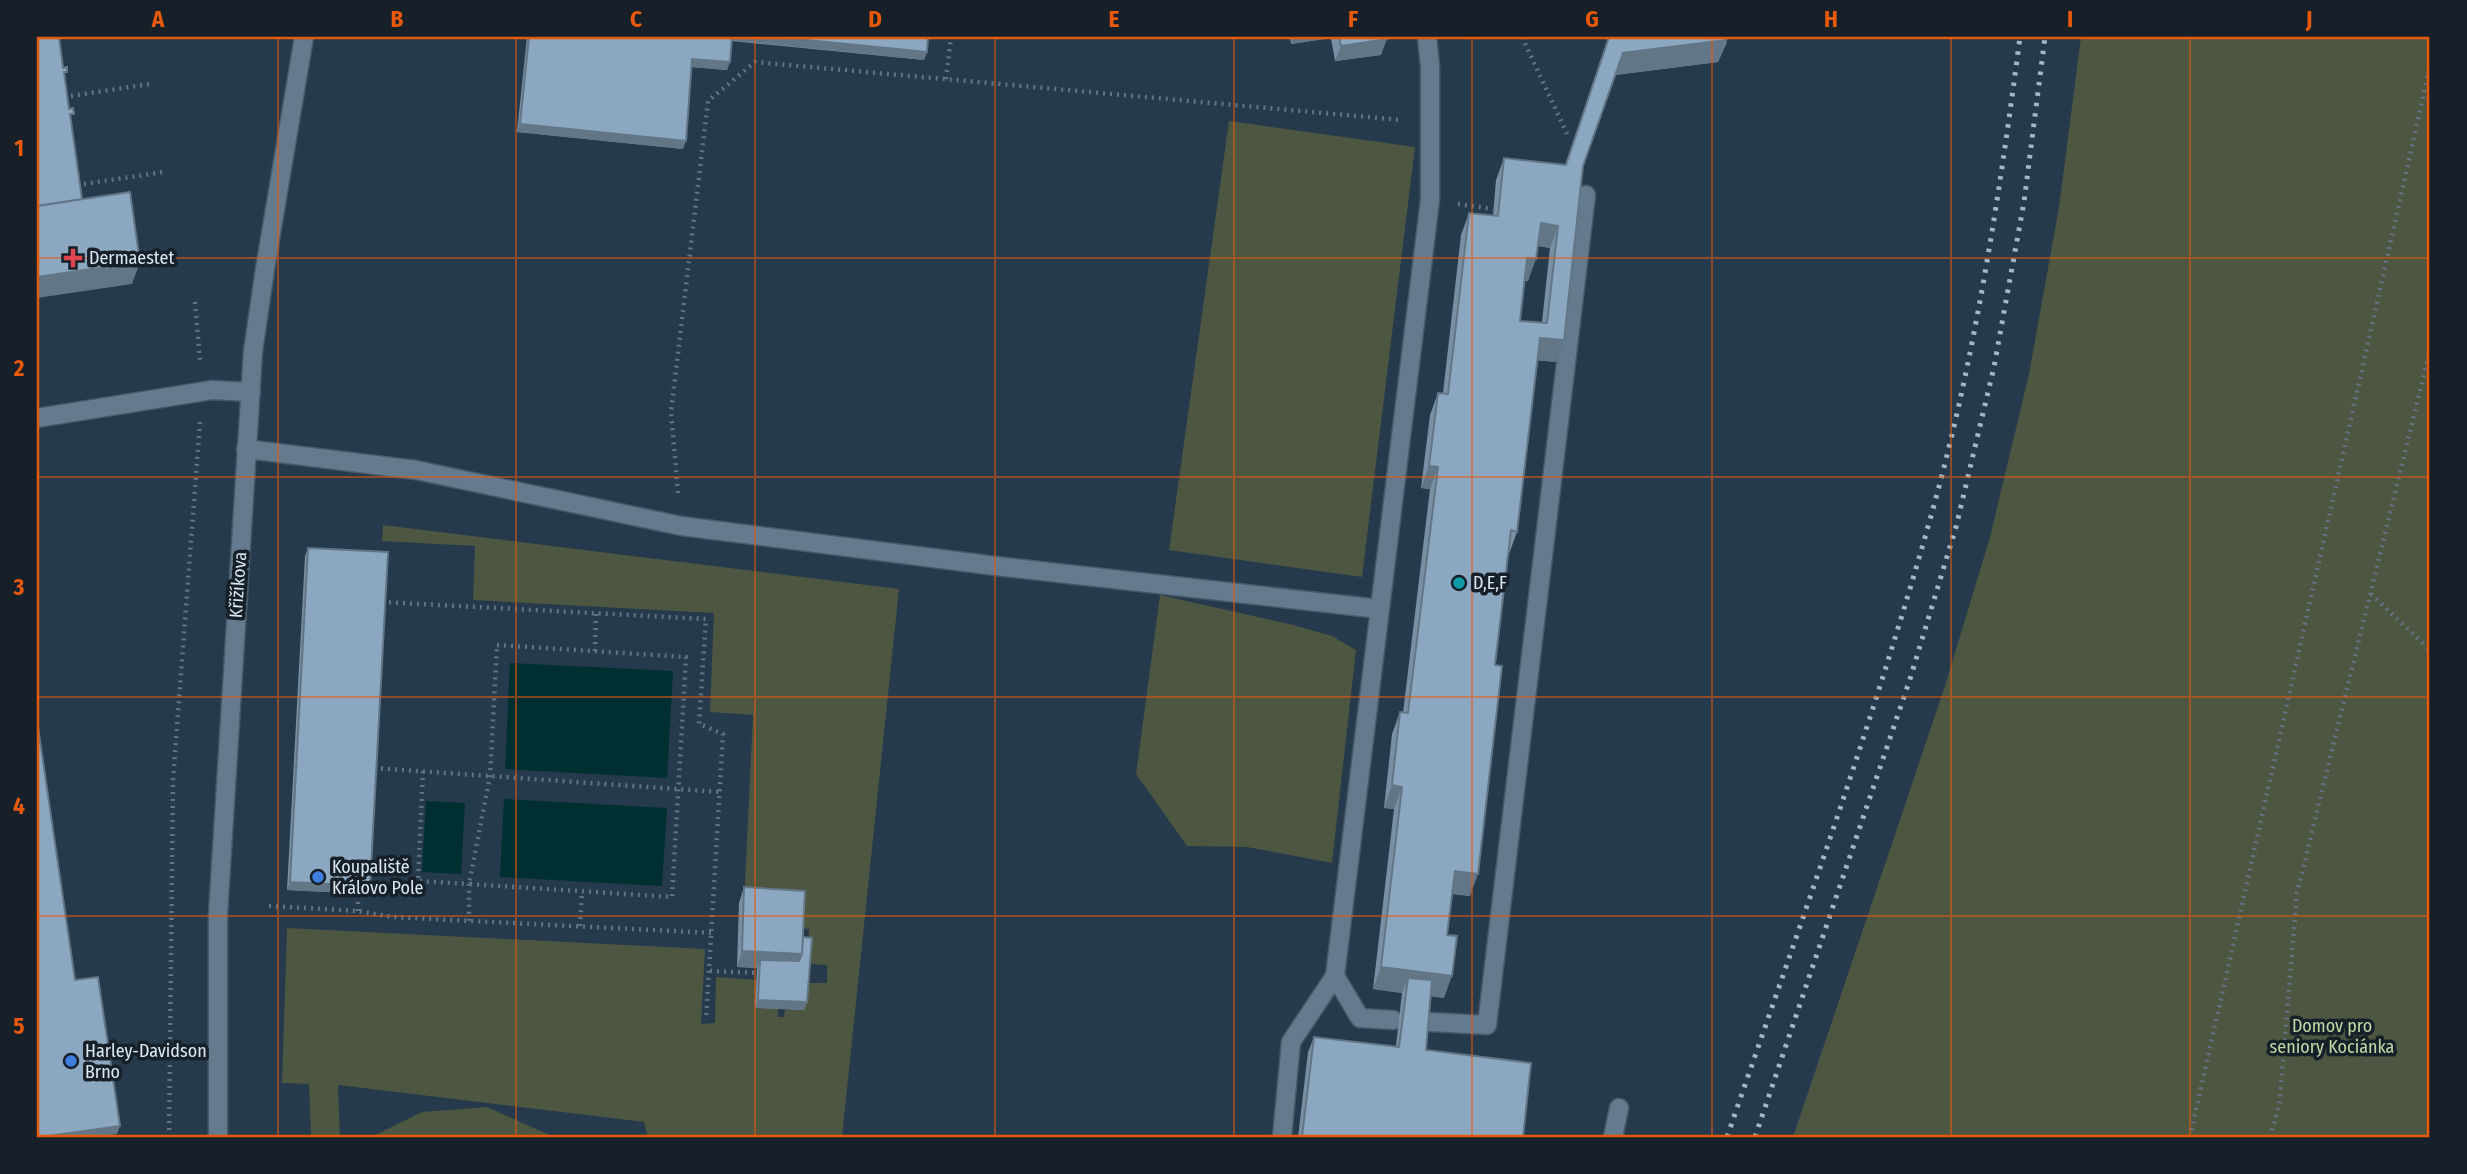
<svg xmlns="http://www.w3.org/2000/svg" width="2467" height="1174" viewBox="0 0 2467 1174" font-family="'Fira Sans Condensed',sans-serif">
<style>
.green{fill:#4c5640}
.water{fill:#002f32}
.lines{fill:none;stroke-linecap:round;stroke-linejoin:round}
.minor-casing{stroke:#475868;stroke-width:21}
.path{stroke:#627484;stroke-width:4.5;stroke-dasharray:2 5;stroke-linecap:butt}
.minor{stroke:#647b8f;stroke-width:18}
.rail{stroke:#a7b6c4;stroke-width:5;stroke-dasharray:3.5 7;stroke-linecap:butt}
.wall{fill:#7890a5;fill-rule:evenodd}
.shaded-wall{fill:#627686}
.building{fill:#8ca8c0;stroke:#627686;stroke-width:2;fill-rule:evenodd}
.grid{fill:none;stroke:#e8590c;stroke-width:2;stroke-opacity:0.55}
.health-dot{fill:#e0444e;stroke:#172029;stroke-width:2.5}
.culture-dot{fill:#0f9aa8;stroke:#172029;stroke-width:2.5}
.shop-dot{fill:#3f7fe0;stroke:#172029;stroke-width:2.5}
.labels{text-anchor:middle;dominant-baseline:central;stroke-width:7;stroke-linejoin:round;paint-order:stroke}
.poi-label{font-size:18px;fill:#dbe7f3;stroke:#172029;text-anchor:start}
.street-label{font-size:18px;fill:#dbe7f3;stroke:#172029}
.park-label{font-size:18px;fill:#c0daa4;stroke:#172029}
.neatline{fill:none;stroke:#e8590c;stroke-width:2.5}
.grid-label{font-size:23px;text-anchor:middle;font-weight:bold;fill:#e8590c}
</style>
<rect width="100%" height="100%" fill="#253a4c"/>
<path class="green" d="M2081 37H2430V1137H1793L1944 689 1990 537 2029 374 2059 207Z
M1229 121 1415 147 1362 577 1169 550Z
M383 525 899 589 842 1137H648L644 1122 338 1085 340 1137H311L309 1084 282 1083 287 928 705 949 701 1024 715 1023 716 977 757 980 756 1008 778 1009V1017H784L785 1010H804L805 983H827V965L808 964 809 929 798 928 744 903 753 715 710 712 714 613 473 600 475 546 382 541Z
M1160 595 1293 625 1332 636 1356 650 1332 863 1247 847 1187 846 1136 774Z
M487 1107 554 1137H371L422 1112Z"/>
<path class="water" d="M510 663 673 671 667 778 505 769Z
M504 799 667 808 662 886 500 877Z
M426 801 465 803 461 874 422 872Z"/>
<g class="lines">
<g class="minor-casing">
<path id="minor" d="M37 418 212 390 251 392
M246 449 416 470 681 526 996 566 1380 609
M1335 976 1360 1018 1393 1020
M1430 1022 1487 1025 1586 195
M218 1137V914L253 351 265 269 304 37
M1282 1137 1291 1042 1335 976 1430 200V66L1427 37
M1613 1137 1619 1108"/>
</g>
<path class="path" d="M1522 37 1569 138
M946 79 951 37
M64 97 150 84
M77 185 164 172
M1458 204 1493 209
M195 302 200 361
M678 493 671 412 708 101 755 62 1401 120
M2371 594 2430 650
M382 602 706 619 699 724 723 734 706 1020
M497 645 686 657 672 897 469 884 490 776Z
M595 651 596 613
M374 768 720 792
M423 771 418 881 469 884V921
M269 906 358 911 392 917 713 933
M358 911V893
M580 926 582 892
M710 971 757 973
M169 1137 173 780 200 422
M2190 1137 2430 66
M2270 1137 2279 1107 2297 893 2430 350"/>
<use href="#minor" class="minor"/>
<path class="rail" d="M1727 1137C1798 931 1872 726 1931 516 1975 359 1999 198 2020 37
M1755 1137 1910 679 1956 527 1994 367 2024 202 2045 37"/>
</g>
<path class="wall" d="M527 37H928L927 52 924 60 732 41 727 70 692 67 683 149 517 132Z
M1290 37H1386L1381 55 1335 61 1331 38 1291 44Z
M1609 37 1727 42 1718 62 1615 75 1583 166 1556 362 1537 360 1517 532 1509 554 1508 553 1470 896 1452 894 1447 935 1444 998 1430 996 1426 1050 1523 1137H1298L1308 1052 1314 1037 1396 1046 1402 993 1373 989 1394 809 1384 808 1392 734 1400 712 1403 713 1430 489 1421 488 1430 415 1438 393H1443L1461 235 1469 213 1493 216 1496 180 1504 158 1565 165ZM1538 246 1550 248 1542 322 1520 321 1525 281H1528Z
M308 548 367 894 287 890 305 556Z
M744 887 803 937 807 1002 804 1010 755 1008 757 968 737 967 739 903Z"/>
<path class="shaded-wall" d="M731 37H776L927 52 924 60 730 40Z
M1293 37H1331V38L1291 44Z
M1718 37H1728L1718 62 1615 75 1623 53Z
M1387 39 1381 55 1335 61 1341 46Z
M692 59 730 62 727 70 689 67Z
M520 124 686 141 683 149 517 132Z
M1541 223 1558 226 1550 248 1533 245Z
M1527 258 1536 259 1528 281 1519 280Z
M140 262 132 284 37 298V277Z
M1540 338 1564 340 1556 362 1532 360Z
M1429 466 1438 467 1430 489 1421 488Z
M1392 785 1402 787 1394 809 1384 808Z
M1455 871 1478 874 1470 896 1447 893Z
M290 882 370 886 367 894 287 890Z
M742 951 802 954 796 969 760 960 757 968 737 967Z
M1381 967 1452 976 1444 998 1406 993 1408 978 1402 993 1373 989Z
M758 1000 807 1002 804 1010 755 1008Z
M120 1126 117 1134 96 1137H41Z"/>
<path class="building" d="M37 37H59L63 68 67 67V72H64L69 109 73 108 74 114H70L82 199 37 206Z
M529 37H732L730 62 692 59 686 141 520 124Z
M776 37H928L927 52Z
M1339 37H1386L1387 39 1341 46Z
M1609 37H1726V40L1623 53 1583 166 1564 340 1540 338 1517 532 1511 530 1495 665 1502 666 1478 874 1455 871 1447 935 1457 936 1452 976 1381 967 1402 787 1392 785 1400 712 1408 713 1438 467 1429 466 1438 393 1448 394 1469 213 1498 216 1504 158 1566 165ZM1541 223 1558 226 1547 323 1520 321 1527 258 1536 259Z
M130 192 140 262 37 277V206Z
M308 548 388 552 370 886 290 882Z
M37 720 75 980 98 977 120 1126 41 1137H37Z
M744 887 805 891 802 954 742 951Z
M803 937 812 938 807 1002 758 1000 760 960 799 961 802 954Z
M1408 978 1432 980 1426 1050 1531 1063 1523 1137H1302L1314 1037 1399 1047Z"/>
<path class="grid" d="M278 37V1137M516 37V1137M755 37V1137M995 37V1137M1234 37V1137M1472 37V1137M1712 37V1137M1951 37V1137M2190 37V1137M37 258H2430M37 477H2430M37 697H2430M37 916H2430"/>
<path class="health-dot" d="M69.5 247.5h7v7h7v7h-7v7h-7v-7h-7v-7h7z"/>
<circle class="culture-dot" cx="1459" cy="583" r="7"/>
<g class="shop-dot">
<circle cx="318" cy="877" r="7"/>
<circle cx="71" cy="1061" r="7"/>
</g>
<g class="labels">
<g class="poi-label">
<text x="89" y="258">Dermaestet</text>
<text x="1473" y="583">D,E,F</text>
<text x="332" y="867">Koupaliště<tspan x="332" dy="21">Královo Pole</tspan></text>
<text x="85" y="1051">Harley-Davidson<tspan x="85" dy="21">Brno</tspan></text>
</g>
<g class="street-label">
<text transform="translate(238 585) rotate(-86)">Křižíkova</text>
</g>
<g class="park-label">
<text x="2332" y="1026">Domov pro<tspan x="2332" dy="21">seniory Kociánka</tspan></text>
</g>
</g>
<rect width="2467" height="1174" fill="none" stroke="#172029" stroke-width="77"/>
<rect x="38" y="38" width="2390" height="1098" class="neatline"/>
<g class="grid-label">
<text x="158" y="27">A</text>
<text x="397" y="27">B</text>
<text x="636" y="27">C</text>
<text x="875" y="27">D</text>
<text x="1114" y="27">E</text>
<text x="1353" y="27">F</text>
<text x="1592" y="27">G</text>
<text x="1831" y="27">H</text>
<text x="2070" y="27">I</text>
<text x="2309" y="27">J</text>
<text x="19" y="156">1</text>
<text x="19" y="376">2</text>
<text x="19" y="595">3</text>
<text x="19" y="814">4</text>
<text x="19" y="1034">5</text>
</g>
</svg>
